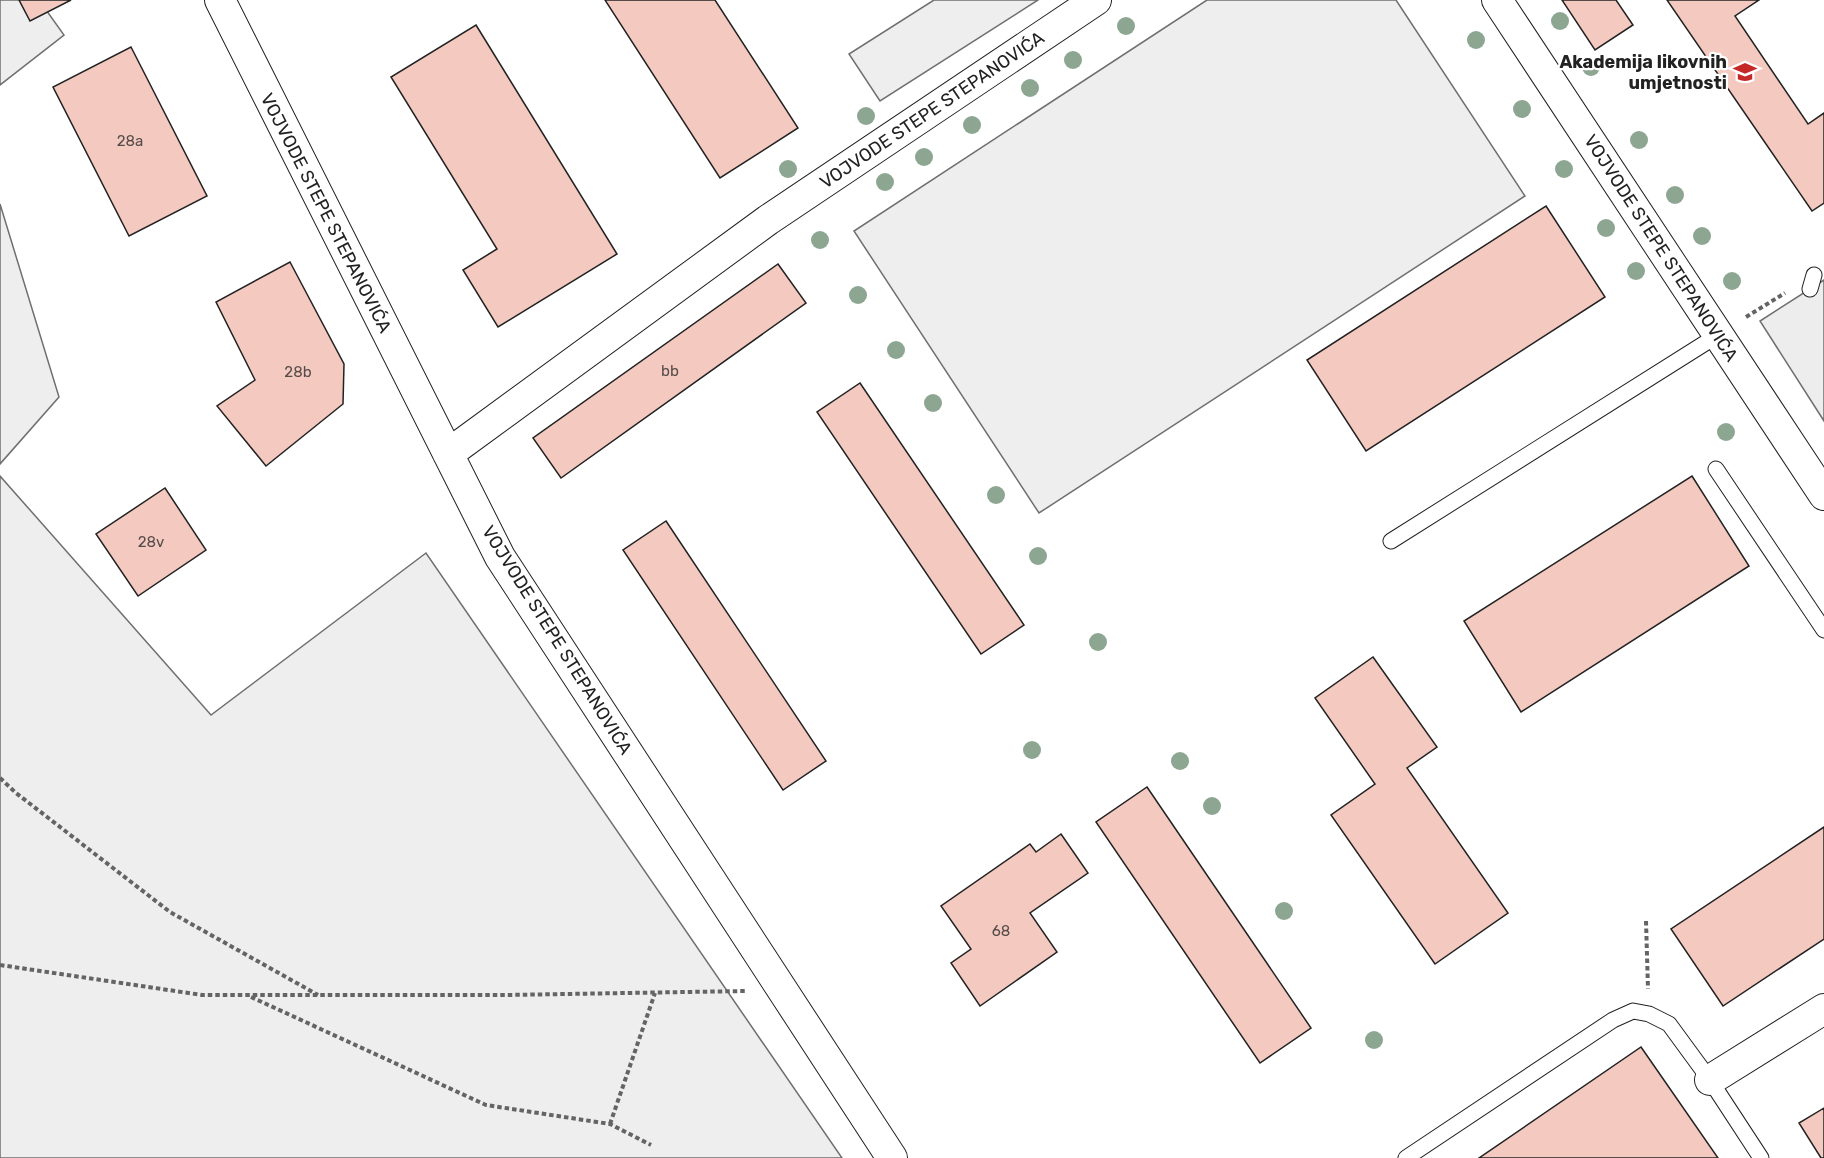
<svg xmlns="http://www.w3.org/2000/svg" width="1824" height="1158" viewBox="0 0 1824 1158" font-family="Rubik,sans-serif">
<style>
.green{fill:#eee;stroke:#6f6f6f;stroke-width:1.5}
.parking{fill:#ededed;stroke:#6f6f6f;stroke-width:1.5}
.building{fill:#f3c9c0;stroke:#222;stroke-width:1.5}
.lines{fill:none;stroke-linecap:round;stroke-linejoin:round}
.service-casing{stroke:#222;stroke-width:17}
.minor-casing{stroke:#222;stroke-width:32}
.path{stroke:#646464;stroke-width:4;stroke-dasharray:4.5 3;stroke-linecap:butt}
.service{stroke:#fff;stroke-width:15}
.minor{stroke:#fff;stroke-width:30}
.tree{fill:#8da692}
.labels{text-anchor:middle;dominant-baseline:central;stroke-width:4.5;stroke-linejoin:round;paint-order:stroke}
.number-label{font-size:15px;fill:#564c4a}
.poi-label{font-size:18px;font-weight:bold;fill:#222;stroke:#fff;text-anchor:end}
.street-label{font-size:18px;fill:#222;stroke:#fff}
</style>
<rect width="100%" height="100%" fill="#fff"/>
<path class="green" d="M0 0H39L64 35 0 85Z
M934 0H1038L880 101 849 54Z
M1207 0H1396L1525 196 1039 513 854 231Z
M0 204 59 397 0 464Z
M0 476 211 715 426 553 842 1158H0Z"/>
<path class="parking" d="M1824 280V421L1760 321Z"/>
<path class="building" d="M19 0H71L30 21Z
M605 0H715L798 128 720 178Z
M1562 0H1616L1633 25 1595 50Z
M1667 0H1759L1735 16 1808 124 1824 113V203L1812 211Z
M476 25 617 254 498 327 463 270 497 249 391 77Z
M131 47 207 196 129 236 53 87Z
M1546 206 1605 297 1366 451 1307 360Z
M290 262 344 364 343 404 266 466 217 406 255 380 216 302Z
M778 264 806 303 561 478 533 438Z
M860 383 1024 625 981 654 817 412Z
M1692 476 1749 566 1521 712 1464 621Z
M165 488 206 550 138 596 96 534Z
M666 521 826 761 783 790 623 550Z
M1373 657 1437 747 1407 768 1508 913 1435 964 1331 815 1375 784 1315 698Z
M1147 787 1311 1028 1260 1063 1096 822Z
M1824 827V939L1723 1006 1671 929Z
M1061 834 1088 873 1030 913 1057 952 980 1006 951 963 971 949 941 906 1030 844 1036 852Z
M1641 1047 1718 1158H1479Z
M1824 1108V1158H1821L1799 1123Z"/>
<g class="lines">
<g class="service-casing">
<path id="service" d="M1810 289 1814 275
M1716 469 1824 630
M1391 541 1718 335
M1406 1158 1613 1020 1633 1011 1649 1014 1669 1024 1710 1080 1761 1158"/>
</g>
<g class="minor-casing">
<path id="minor" d="M220 0 500 557 892 1158
M1497 0 1824 495
M448 454 768 220 1096 0
M1710 1080 1824 1009"/>
</g>
<path class="path" d="M1746 317 1785 293
M0 778 16 793 170 912 318 995
M1646 921 1648 989
M0 965 202 995H505L746 991
M251 997 486 1105 610 1124 651 1145
M610 1124 655 993"/>
<use href="#service" class="service"/>
<use href="#minor" class="minor"/>
</g>
<g class="tree">
<circle cx="1560" cy="21" r="9"/>
<circle cx="1126" cy="26" r="9"/>
<circle cx="1476" cy="40" r="9"/>
<circle cx="1073" cy="60" r="9"/>
<circle cx="1591" cy="67" r="9"/>
<circle cx="1030" cy="88" r="9"/>
<circle cx="1522" cy="109" r="9"/>
<circle cx="866" cy="116" r="9"/>
<circle cx="972" cy="125" r="9"/>
<circle cx="1639" cy="140" r="9"/>
<circle cx="924" cy="157" r="9"/>
<circle cx="788" cy="169" r="9"/>
<circle cx="1564" cy="169" r="9"/>
<circle cx="885" cy="182" r="9"/>
<circle cx="1675" cy="195" r="9"/>
<circle cx="1606" cy="228" r="9"/>
<circle cx="1702" cy="236" r="9"/>
<circle cx="820" cy="240" r="9"/>
<circle cx="1636" cy="271" r="9"/>
<circle cx="1732" cy="281" r="9"/>
<circle cx="858" cy="295" r="9"/>
<circle cx="896" cy="350" r="9"/>
<circle cx="933" cy="403" r="9"/>
<circle cx="1726" cy="432" r="9"/>
<circle cx="996" cy="495" r="9"/>
<circle cx="1038" cy="556" r="9"/>
<circle cx="1098" cy="642" r="9"/>
<circle cx="1032" cy="750" r="9"/>
<circle cx="1180" cy="761" r="9"/>
<circle cx="1212" cy="806" r="9"/>
<circle cx="1284" cy="911" r="9"/>
<circle cx="1374" cy="1040" r="9"/>
</g>
<defs>
<g id="university-bare" transform="scale(1.8)"><path d="M0-5L7-2L0 1L-7-2ZM-4 1L0 2.5L4 1V4Q0 6-4 4Z" fill="#c62828" stroke="#fff" stroke-width="2.5" paint-order="stroke"/></g>
</defs>
<g fill-rule="evenodd">
<use href="#university-bare" x="1745" y="72"/>
</g>
<g class="labels">
<g class="number-label">
<text x="130" y="141">28a</text>
<text x="670" y="371">bb</text>
<text x="298" y="372">28b</text>
<text x="151" y="542">28v</text>
<text x="1001" y="931">68</text>
</g>
<g class="poi-label">
<text x="1727" y="62">Akademija likovnih<tspan x="1727" dy="21">umjetnosti</tspan></text>
</g>
<g class="street-label">
<text transform="translate(932 110) rotate(-34)">VOJVODE STEPE STEPANOVIĆA</text>
<text transform="translate(326 213) rotate(63)">VOJVODE STEPE STEPANOVIĆA</text>
<text transform="translate(1661 248) rotate(57)">VOJVODE STEPE STEPANOVIĆA</text>
<text transform="translate(557 640) rotate(58)">VOJVODE STEPE STEPANOVIĆA</text>
</g>
</g>
</svg>
